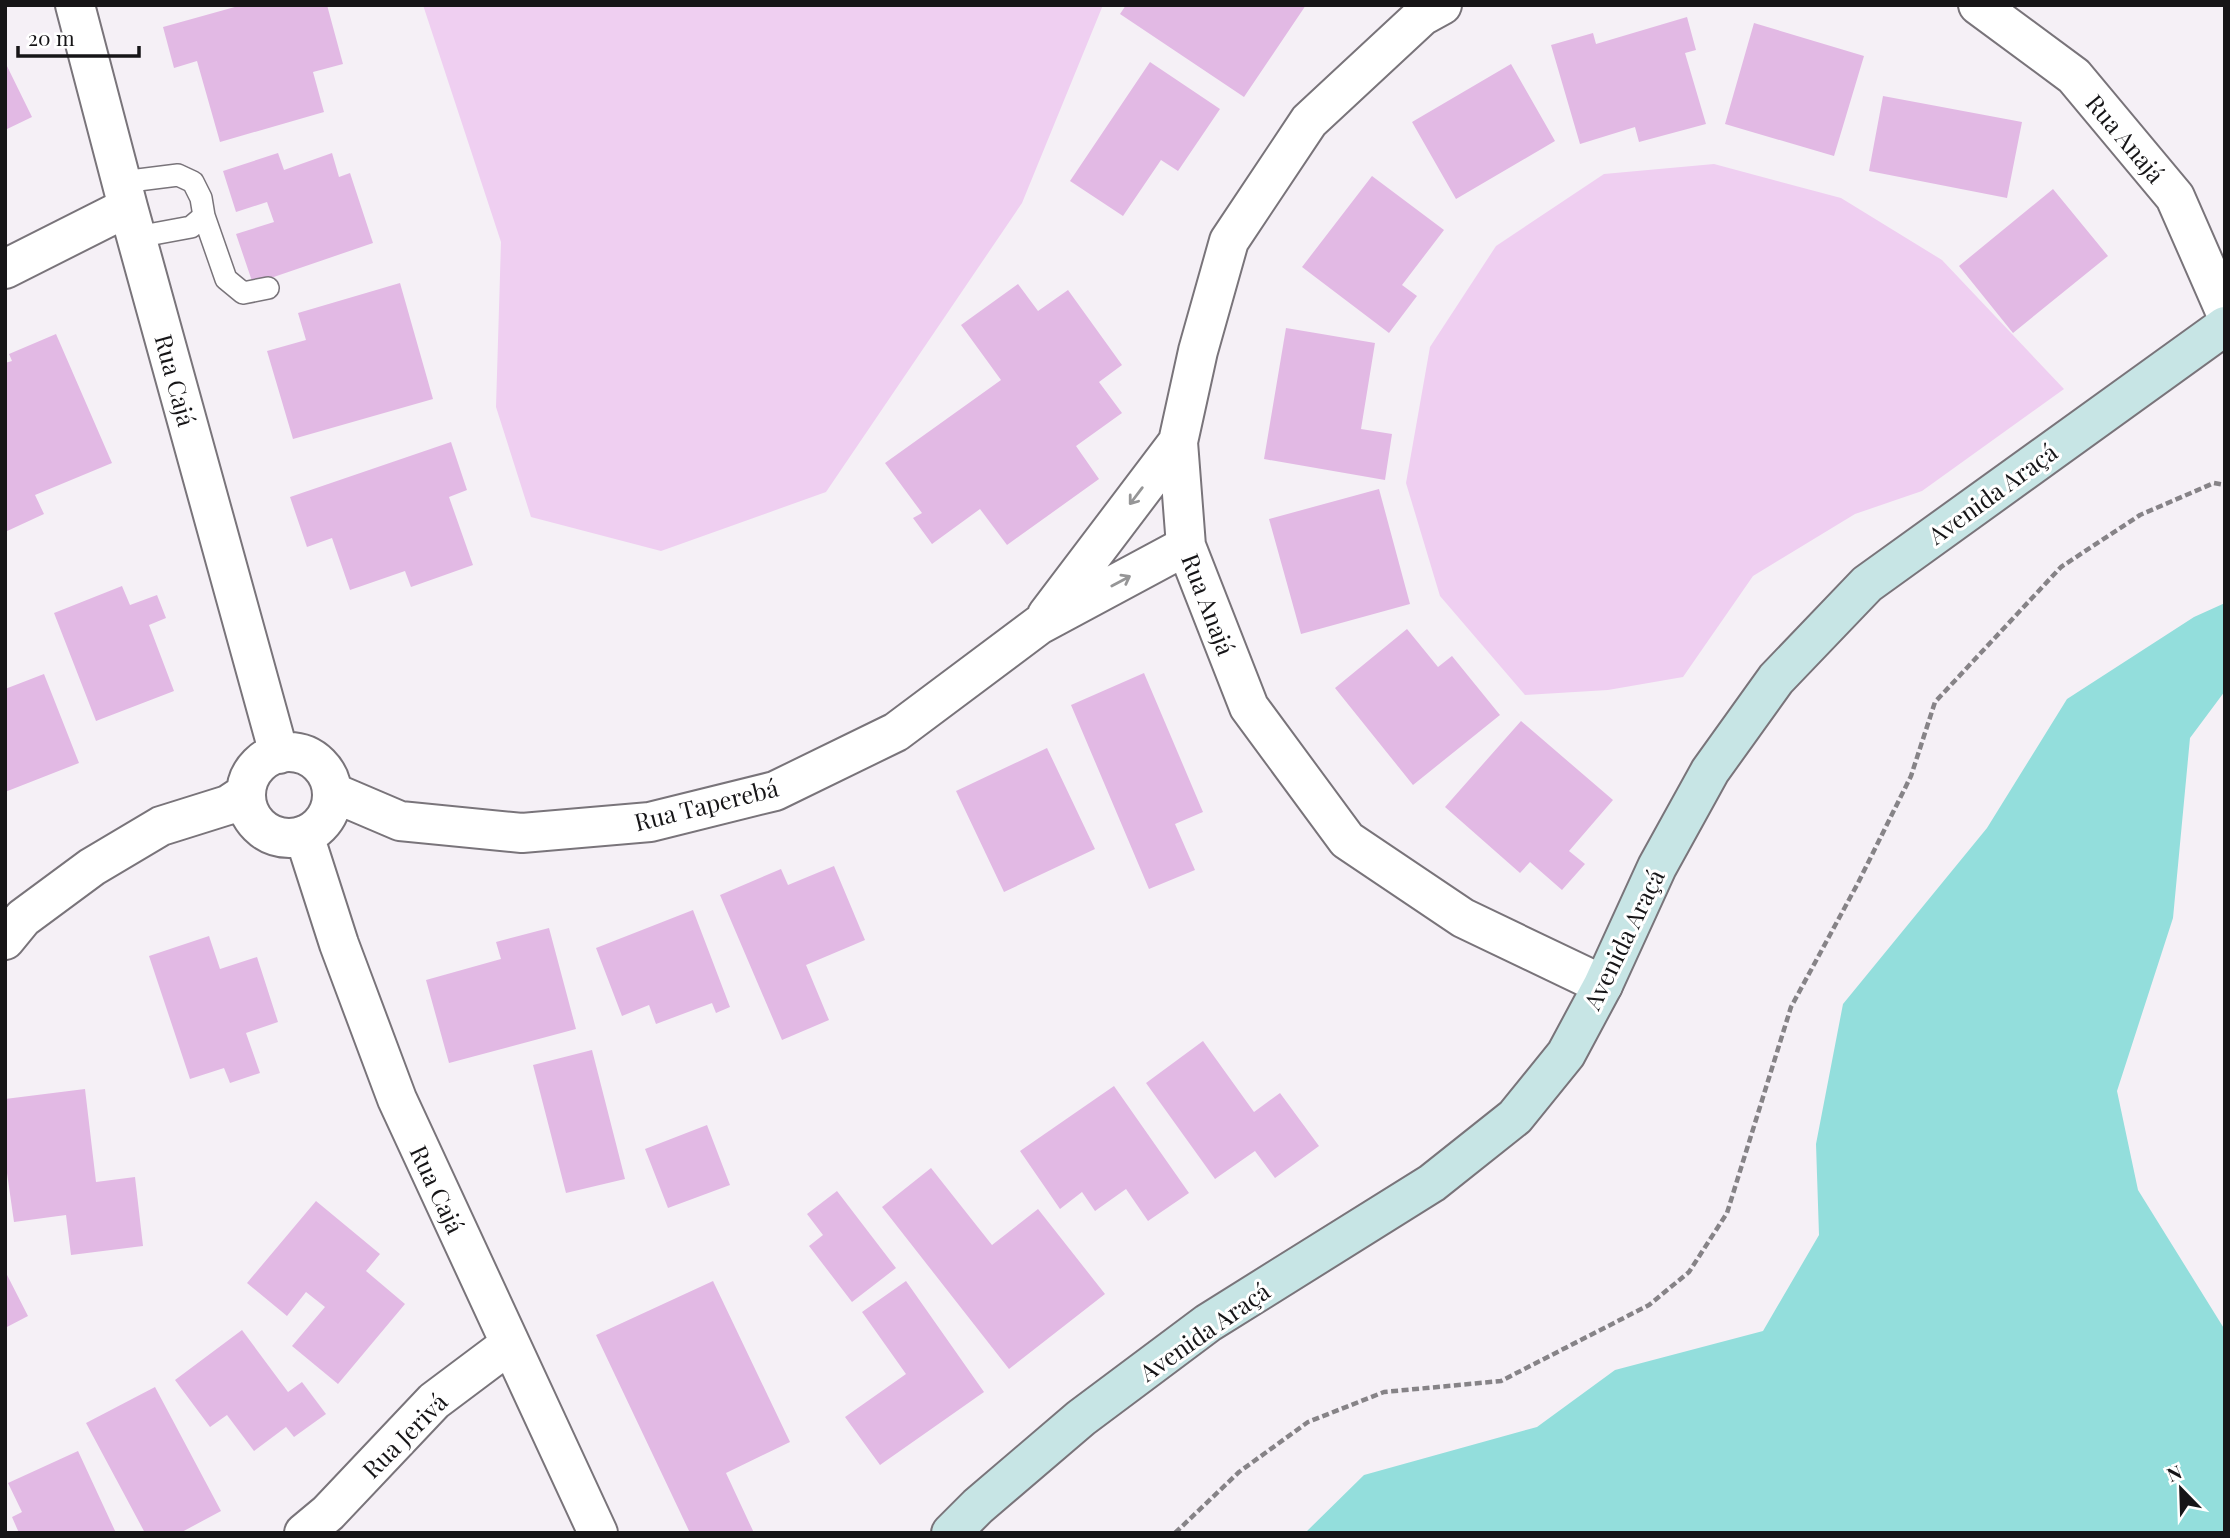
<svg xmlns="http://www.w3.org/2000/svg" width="2230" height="1538" viewBox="0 0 2230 1538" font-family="'Playfair Display',serif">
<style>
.green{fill:#efcff1}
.water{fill:#93dedc}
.building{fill:#e2b9e4}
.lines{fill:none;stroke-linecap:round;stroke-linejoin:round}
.lane-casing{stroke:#79747a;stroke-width:24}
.street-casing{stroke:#79747a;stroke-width:42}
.secondary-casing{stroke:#79747a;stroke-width:42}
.path{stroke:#868387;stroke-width:4.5;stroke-dasharray:7 3.5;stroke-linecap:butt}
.lane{stroke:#fff;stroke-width:21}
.street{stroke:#fff;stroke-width:38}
.secondary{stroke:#c7e5e5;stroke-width:38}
.oneway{stroke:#969697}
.labels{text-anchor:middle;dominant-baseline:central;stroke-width:6;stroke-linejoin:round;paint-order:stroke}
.street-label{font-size:24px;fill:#161517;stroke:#fff}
</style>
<rect width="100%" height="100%" fill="#f5f0f6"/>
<path class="green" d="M423 5H1103L1022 203 826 492 661 551 531 517 496 407 501 242Z
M1714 164 1841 198 1942 260 2064 389 1922 491 1855 514 1753 576 1683 677 1608 690 1525 695 1440 596 1406 483 1430 347 1496 246 1604 174Z"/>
<path class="water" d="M2225 603V691L2190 738 2173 918 2117 1091 2138 1190 2225 1330V1533H1305L1364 1475 1537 1427 1615 1370 1763 1331 1819 1235 1816 1144 1843 1004 1987 828 2067 699 2194 617Z"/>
<path class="building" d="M242 5H327L343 64 313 72 324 112 220 142 197 61 174 68 163 27Z
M1126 5H1306L1244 97 1120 14Z
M1687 17 1696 50 1685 53 1706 124 1639 142 1635 127 1580 144 1551 45 1593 33 1596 44Z
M1754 23 1864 56 1834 156 1725 124Z
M5 62 32 117 5 130Z
M1150 62 1220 109 1178 171 1161 160 1123 216 1070 181Z
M1511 64 1555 141 1456 199 1412 122Z
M1883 96 2022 122 2007 198 1869 171Z
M278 153 284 170 332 153 339 177 350 173 373 243 253 284 236 234 274 222 267 202 236 212 223 171Z
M1372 176 1444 230 1402 285 1417 296 1389 333 1302 267Z
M2053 189 2108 256 2013 333 1959 266Z
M400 283 433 399 293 439 267 351 306 340 298 313Z
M1018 284 1038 311 1068 290 1122 365 1099 382 1122 413 1076 446 1099 479 1007 545 980 509 932 544 913 518 922 513 885 463 1001 380 961 325Z
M1286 328 1375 343 1361 429 1392 434 1385 480 1264 459Z
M56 334 112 463 35 495 44 514 5 532V363L12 361 9 354Z
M451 442 467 490 449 497 473 565 411 587 405 571 350 590 332 538 307 547 290 497Z
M1379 489 1410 604 1301 634 1269 519Z
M122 586 130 605 157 595 166 618 149 625 174 691 96 721 54 613Z
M1407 629 1438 667 1452 656 1500 715 1413 785 1335 688Z
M1144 673 1203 812 1175 824 1195 870 1149 889 1071 705Z
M44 674 79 763 5 792V689Z
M1521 721 1613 800 1569 851 1585 864 1562 890 1530 862 1520 873 1445 807Z
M1047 748 1095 849 1004 892 956 791Z
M834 866 865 940 806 965 829 1020 782 1040 720 895 781 869 788 885Z
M693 910 730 1007 716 1013 712 1003 656 1024 649 1005 622 1016 596 948Z
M549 928 576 1029 449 1063 426 980 501 959 496 942Z
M209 936 220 969 257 957 278 1022 246 1033 260 1073 230 1083 224 1068 190 1079 149 956Z
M1203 1041 1254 1112 1280 1093 1319 1146 1275 1178 1255 1151 1215 1179 1146 1083Z
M592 1050 625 1179 566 1193 533 1065Z
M1114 1086 1189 1193 1148 1221 1126 1189 1095 1211 1082 1192 1060 1209 1020 1151Z
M85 1089 96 1182 135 1177 143 1246 71 1255 66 1215 14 1222 5 1159V1099Z
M707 1125 730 1185 668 1208 645 1149Z
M931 1168 992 1245 1038 1209 1105 1294 1009 1369 882 1207Z
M837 1191 896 1268 852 1302 809 1246 823 1235 807 1214Z
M316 1201 380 1254 366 1271 405 1304 338 1384 292 1346 325 1307 306 1292 287 1316 247 1283Z
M5 1271 28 1316 5 1328Z
M713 1281 790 1442 726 1473 754 1533H690L596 1335Z
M906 1281 984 1392 880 1465 845 1417 906 1374 862 1312Z
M242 1330 288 1392 302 1382 326 1414 294 1437 286 1427 254 1451 227 1415 210 1427 175 1380Z
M155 1387 221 1511 180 1533H145L86 1423Z
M78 1451 116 1533H19L12 1517 22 1512 8 1483Z"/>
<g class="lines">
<g class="lane-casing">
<path id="lane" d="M122 182 178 175 193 182 201 198 204 216 226 279 243 293 268 288
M137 237 191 227 204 216"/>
</g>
<g class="street-casing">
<path id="street" d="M75 5 128 207 279 754
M1442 5 1422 16 1309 121 1229 241 1198 351 1178 442 1186 546 1249 707 1347 840 1463 918 1603 985
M1978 5 2074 76 2175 197 2225 311
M5 269 128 207
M1047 615 1178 442
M246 795a43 43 0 1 1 86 0a43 43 0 1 1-86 0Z
M332 792 400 821 522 833 650 822 775 791 896 732 1039 625 1186 546
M304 835 339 944 397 1099 598 1533
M5 940 23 918 92 867 161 826 228 805 246 793
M304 1533 328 1513 434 1401 510 1344"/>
</g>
<g class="secondary-casing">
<path id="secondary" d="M951 1533 978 1506 1081 1418 1208 1323 1432 1183 1515 1117 1566 1054 1603 985 1657 867 1710 771 1776 679 1867 584 2225 326"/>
</g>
<path class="path" d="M1175 1533 1239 1472 1308 1422 1384 1392 1501 1381 1649 1305 1689 1272 1727 1213 1791 1007 1858 883 1911 776 1935 702 2061 567 2140 515 2214 483 2225 485"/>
<use href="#lane" class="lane"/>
<use href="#street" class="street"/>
<use href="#secondary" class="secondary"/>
</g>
<defs><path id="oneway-shaft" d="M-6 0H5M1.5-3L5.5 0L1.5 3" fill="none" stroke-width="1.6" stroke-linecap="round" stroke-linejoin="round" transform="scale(1.75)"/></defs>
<g class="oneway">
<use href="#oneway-shaft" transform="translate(1136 496) rotate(127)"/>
<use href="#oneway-shaft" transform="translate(1121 581) rotate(-28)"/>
</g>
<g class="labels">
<g class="street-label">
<text transform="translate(2126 138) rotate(50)">Rua Anajá</text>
<text transform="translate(176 380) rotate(75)">Rua Cajá</text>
<text transform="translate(1992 493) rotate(-36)">Avenida Araçá</text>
<text transform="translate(1209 604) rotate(69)">Rua Anajá</text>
<text transform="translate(706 804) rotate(-14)">Rua Taperebá</text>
<text transform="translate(1623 939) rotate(-64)">Avenida Araçá</text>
<text transform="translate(438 1189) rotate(65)">Rua Cajá</text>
<text transform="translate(1204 1331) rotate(-35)">Avenida Araçá</text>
<text transform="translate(404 1435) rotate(-45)">Rua Jerivá</text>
</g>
</g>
<rect width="2230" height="1538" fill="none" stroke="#161517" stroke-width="14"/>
<g transform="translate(2181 1489) rotate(337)" stroke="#ffffff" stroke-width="5" paint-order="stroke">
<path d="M0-5L12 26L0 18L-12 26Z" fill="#161517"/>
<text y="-10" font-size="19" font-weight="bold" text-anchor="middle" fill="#161517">N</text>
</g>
<path d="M18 46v10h121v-10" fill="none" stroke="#161517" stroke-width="3.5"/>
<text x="28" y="46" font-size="21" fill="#161517" stroke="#ffffff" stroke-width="5" paint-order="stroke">20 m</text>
</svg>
